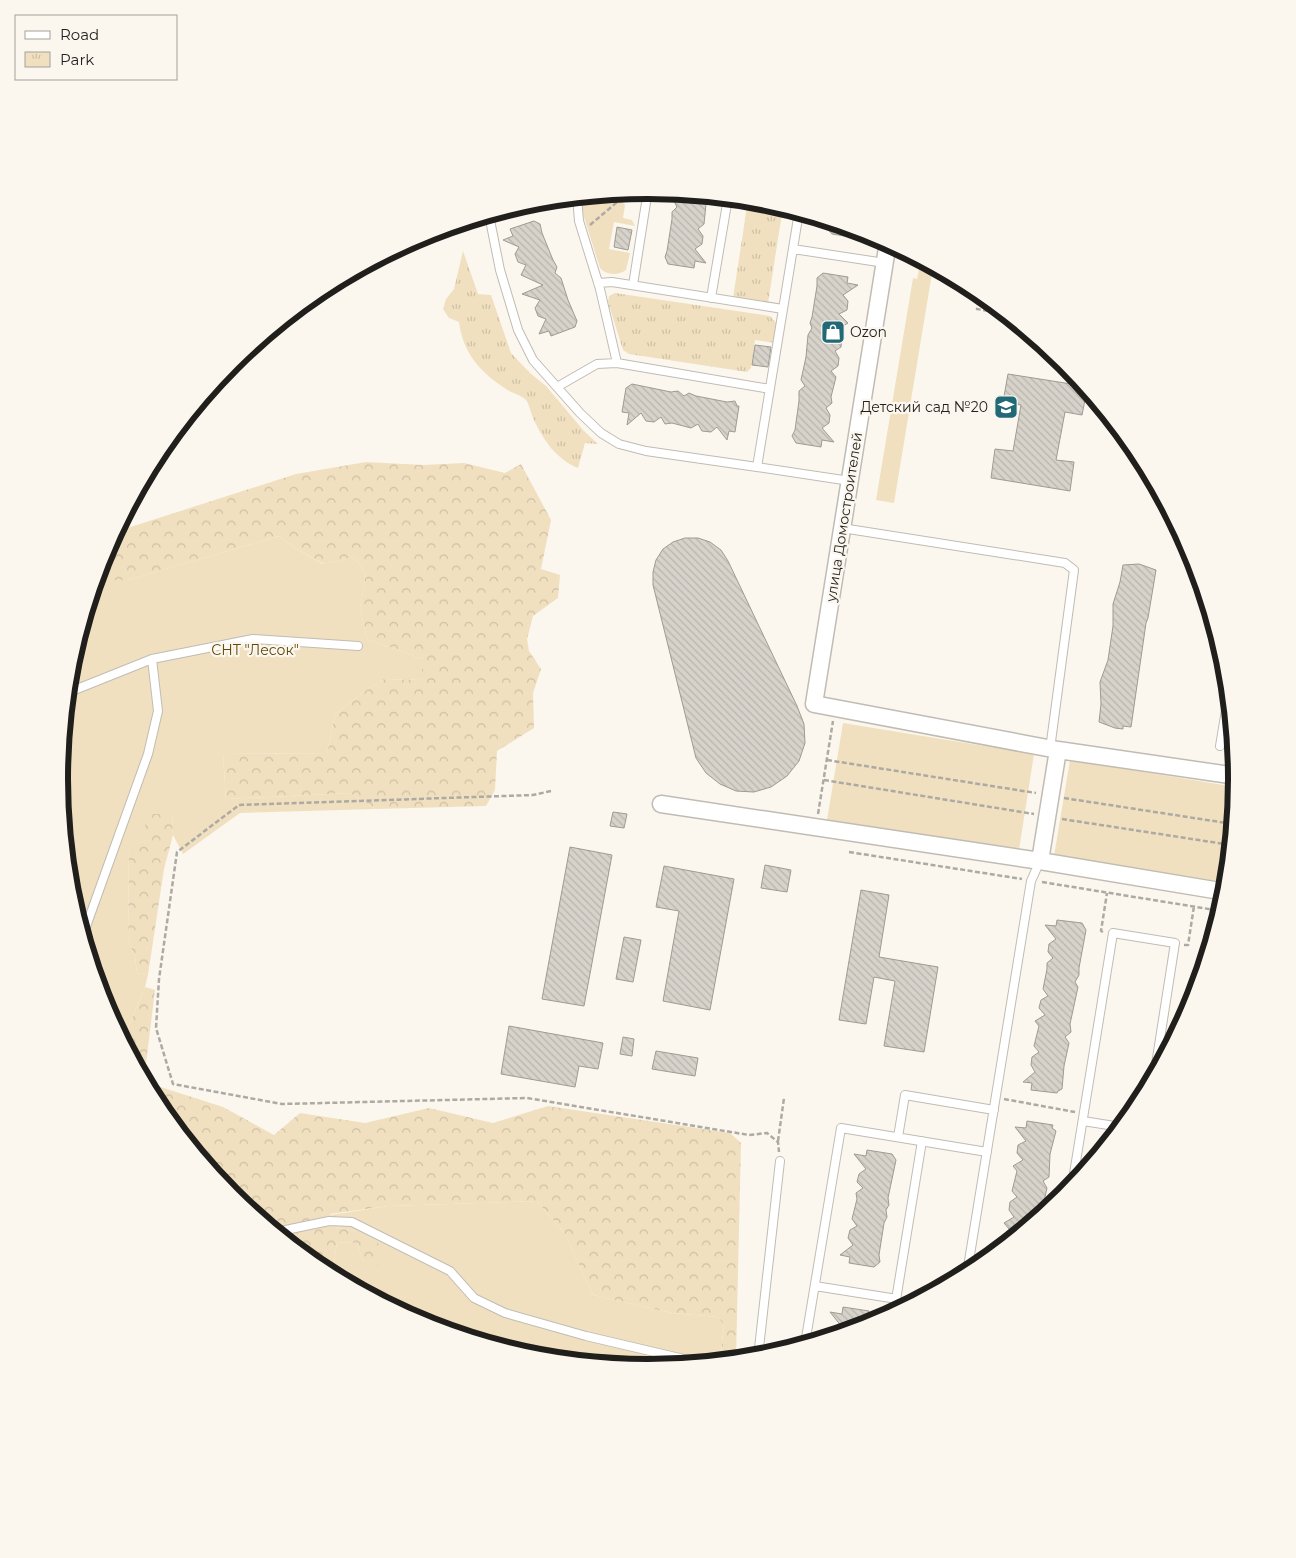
<svg xmlns="http://www.w3.org/2000/svg" width="1296" height="1558" viewBox="0 0 1296 1558" font-family="Montserrat,sans-serif">
<style>
.green{fill:#f0e0bf}
.forest{fill:url(#forest-crowns)}
.park{fill:url(#park-tufts)}
.building{fill:url(#building-back-hatch);stroke:#9e9b93}
.lines{fill:none;stroke-linecap:round;stroke-linejoin:round}
.service-casing{stroke:#c0bcb4;stroke-width:10}
.minor-casing{stroke:#c0bcb4;stroke-width:19}
.path{stroke:#adaaa4;stroke-width:2.5;stroke-dasharray:5 2.5;stroke-linecap:butt}
.service{stroke:#fff;stroke-width:8}
.minor{stroke:#fff;stroke-width:16}
.labels{text-anchor:middle;dominant-baseline:central;stroke-width:4.5;stroke-linejoin:round;paint-order:stroke}
.poi-label{font-size:14px;fill:#201f1c;stroke:#fbf7ef;text-anchor:start}
.street-label{font-size:14px;fill:#201f1c;stroke:#fbf7ef}
.park-label{font-size:14px;fill:#604809;stroke:#fbf7ef}
.rim{fill:none;stroke:#201f1c;stroke-width:6}
</style>
<defs>
<pattern id="forest-crowns" width="20" height="18" patternUnits="userSpaceOnUse" patternTransform="scale(1.25)"><rect width="20" height="18" fill="#f0e0bf"/><path d="M2 6a3 3 0 1 1 6 0M12 15a3 3 0 1 1 6 0" fill="none" stroke="#cec0a4"/></pattern>
<pattern id="park-tufts" width="24" height="20" patternUnits="userSpaceOnUse" patternTransform="scale(1.25)"><rect width="24" height="20" fill="#f0e0bf"/><path d="M3 7l-1-3M5 7V3M7 7l1-3M15 17l-1-3M17 17v-4M19 17l1-3" fill="none" stroke="#cec0a4"/></pattern>
<pattern id="building-back-hatch" width="6" height="6" patternUnits="userSpaceOnUse" patternTransform="scale(1.25)"><rect width="6" height="6" fill="#d7d3cb"/><path d="M-1 5l2 2M0 0l6 6M5-1l2 2" fill="none" stroke="#b8b5ae"/></pattern>
</defs>
<rect width="100%" height="100%" fill="#fbf7ef"/>
<path class="green" d="M614 193 625 205 623 218 632 220 635 226 614 222 609 249 630 253 626 270C618 276 606 275 600 268L582 211 584 196Z
M921 260 933 267 894 503 876 500 913 278 917 279Z
M279 536 298 550 323 564 354 557 366 573 360 609 367 639 422 659 423 680 384 679 369 688 335 714 327 754 223 753 226 799 350 793 376 809 240 813 183 854 173 835 172 814 145 841 129 846 128 940 135 957 137 973 148 975 145 987 128 1028 134 1057 132 1058 103 1004 70 894 59 779 70 664 95 580H128Z
M843 723 1034 754 1019 850 827 820Z
M1070 760 1236 787 1227 883 1054 856Z
M537 1201 565 1234 593 1295 672 1313 718 1317 724 1324 720 1361 648 1368 533 1357 422 1323 349 1284 350 1272 334 1263 337 1242 357 1243 364 1264 356 1231 335 1227 330 1215 389 1206Z"/>
<path class="forest" d="M366 462 423 465 464 463 505 473 521 464 551 520 541 569 560 575 558 598 533 616 527 639 529 651 541 669 533 693 534 728 497 751 495 790 486 806 376 809 350 793 226 799 223 753 327 754 335 714 369 688 384 679 422 680V659L367 639 360 609 366 573 354 557 324 564 298 550 279 536 128 580H95L104 553 115 532 296 474Z
M145 814H172L173 835 164 869 148 975 137 973 135 957 128 940 129 845 145 841Z
M145 987 155 990 144 1080 132 1058 134 1057 128 1028Z
M145 1082 223 1107 274 1135 300 1113 365 1123 429 1108 493 1123 548 1106 730 1133 741 1143 736 1360 720 1361 724 1325 718 1317 672 1313 593 1295 565 1234 537 1201 389 1206 330 1214 335 1227 356 1231 379 1244 378 1266 364 1264 357 1243 337 1242 334 1263 350 1272 349 1284 320 1269 231 1195 158 1106Z"/>
<path class="park" d="M748 200 763 201 783 207 768 303 733 298Z
M463 251 478 294 491 295 511 353 530 373 546 386 584 431 598 444 585 443 578 468C556 459 543 440 533 418 531 413 529 404 526 400 521 395 512 393 506 389 480 372 463 353 459 322L449 318 443 309 446 299 454 289Z
M615 293 770 316 777 324 775 343 755 340 751 368 747 372 629 354 623 350 608 302 609 296Z"/>
<path class="building" d="M678 193 717 197 706 204 704 224 698 229 703 236 702 244 695 249 706 263 695 261 694 268 668 264 665 257 667 251 672 219V212L677 207 674 201V196Z
M818 218 864 232 863 239 832 234Z
M534 221 540 224 542 233 553 260 557 267 555 273 561 278 568 300 577 321 575 327 551 336 549 331 539 334 546 319 538 316 535 308 540 300 522 294 543 285 521 275 526 265 518 262 515 254 519 247 503 240 513 236 510 229Z
M617 227 632 230 628 250 614 247Z
M823 273 848 277 847 283 858 285 843 295 848 301 847 310 839 314 848 323 843 326 841 347 835 351 839 358 838 366 831 371 836 377 831 397 832 403 826 408 830 415 829 423 822 428 834 442 822 440 821 447 796 443 792 436 795 430 799 401V391L805 386 801 380 806 357 808 335 812 328 810 323 812 317 817 286V278Z
M755 345 771 347 768 367 752 365Z
M1008 374 1084 386 1087 390 1082 415 1065 412 1056 460 1074 462 1070 491 991 478 995 449 1013 451 1021 405 1003 402Z
M632 384 671 392 678 391 684 396 689 393 696 396 727 402 735 401 737 406H739L735 432 729 431 727 440 717 427 711 432 702 431 698 424 691 428 672 423 665 424 661 417 654 422 646 421 641 413 627 425 629 413 622 412 626 388Z
M685 538H698L710 542 721 550 728 561 797 706 804 724 805 743 799 761 787 776 771 787 754 792 736 791 720 784 706 773 696 758 653 585V572L656 560 663 549 673 542Z
M1139 564 1156 570 1148 618 1146 623 1131 727 1123 726V729L1115 728 1099 722 1101 704 1100 682 1108 660 1113 626V604L1120 582 1123 565Z
M613 812 627 814 624 828 610 826Z
M570 847 612 855 584 1006 542 999Z
M765 865 791 870 787 892 761 888Z
M664 866 734 879 710 1010 663 1001 679 911 656 907Z
M861 890 889 895 879 957 938 967 924 1052 884 1046 895 981 874 977 866 1024 839 1020Z
M1057 920 1082 923 1086 930 1079 968V975L1075 982 1078 987 1070 1024 1071 1032 1065 1037 1069 1043 1064 1066 1062 1089 1058 1091 1057 1093 1031 1090 1032 1083 1023 1082 1035 1072 1031 1065 1032 1057 1039 1052 1034 1046 1039 1026 1035 1021 1045 1015 1039 1008 1041 1000 1048 996 1043 989 1047 969V963L1053 958 1048 952 1049 944 1056 939 1045 925 1056 926Z
M624 937 641 940 633 982 616 979Z
M509 1026 603 1043 598 1069 579 1066 575 1087 501 1074Z
M623 1037 634 1039 632 1056 620 1054Z
M656 1051 698 1058 695 1076 652 1069Z
M1027 1121 1053 1125 1052 1128 1056 1131 1050 1154 1049 1177 1043 1181 1047 1188 1041 1215 1015 1236 1004 1223 1014 1217 1009 1210 1010 1202 1017 1197 1012 1191 1017 1171 1013 1166 1023 1160 1017 1153 1018 1145 1026 1141 1015 1127 1026 1128Z
M867 1150 892 1154 896 1160 888 1198 889 1205 886 1210 887 1217 884 1223 879 1255 880 1262 874 1267 849 1263 850 1257 840 1255 853 1245 848 1238 850 1230 857 1226 852 1219 857 1199 856 1193 863 1188 857 1182 859 1174 866 1169 854 1154 866 1156Z
M843 1307 869 1311 868 1313 872 1317 871 1322 867 1325 846 1332 830 1312 842 1314Z"/>
<g class="lines">
<g class="service-casing">
<path id="service" d="M577 197 579 221 600 289 617 363
M799 212 757 467 850 481
M489 215 500 270 518 330 533 360 580 413 601 433 619 444 646 451 757 467
M793 249 885 263
M598 283 612 282 783 309
M633 285 648 190
M711 298 728 198
M557 387 597 364 617 363 770 389
M842 528 1065 563 1074 570 1050 749
M67 693 152 659 253 639 358 646
M1220 746 1229 692
M83 935 148 754 158 711 152 659
M1083 1121 1121 1127
M898 1137 905 1095 994 1110
M1072 1186 1113 933 1175 943 1154 1077
M276 1232 329 1221 352 1222 450 1271 474 1298 505 1313 586 1336 701 1363
M967 1273 1031 881 1040 861
M815 1286 897 1299
M894 1312 922 1141
M805 1344 841 1128 987 1152
M758 1357 780 1161"/>
</g>
<g class="minor-casing">
<path id="minor" d="M888 242 814 704 1058 750 1237 776
M661 804 1040 861 1226 892
M1040 861 1058 750"/>
</g>
<path class="path" d="M590 225 629 192
M980 293 977 309 1006 314
M827 760 1036 793
M824 780 1034 814
M551 791 533 795 239 805 177 852 159 979 156 1028 173 1084 282 1104 527 1098 749 1135 767 1133 778 1142 779 1152
M1064 798 1233 824
M818 814 833 721
M1062 819 1231 845
M849 852 1022 879
M1042 882 1221 911
M1103 932 1101 931 1107 893
M1184 945H1188L1194 906
M1004 1099 1075 1112
M778 1141 784 1098"/>
<use href="#service" class="service"/>
<use href="#minor" class="minor"/>
</g>
<defs>
<g id="shop-square" transform="scale(1.25)"><rect x="-9" y="-9" width="18" height="18" rx="4" fill="#216977" stroke="#fbf7ef"/><path d="M-5-2.5h2.3a2.7 3.5 0 0 1 5.4 0H5L5.5 6h-11ZM-1.5-2.5h3a1.5 2.3 0 0 0-3 0Z" fill="#fff"/></g>
<g id="school-square" transform="scale(1.25)"><rect x="-9" y="-9" width="18" height="18" rx="4" fill="#216977" stroke="#fbf7ef"/><path d="M0-5L7-2L0 1L-7-2ZM-4 1L0 2.5L4 1V4Q0 6-4 4Z" fill="#fff"/></g>
</defs>
<g fill-rule="evenodd">
<use href="#shop-square" x="833" y="332"/>
<use href="#school-square" x="1006" y="407"/>
</g>
<g class="labels">
<g class="poi-label">
<text x="850" y="332">Ozon</text>
<text x="988" y="407" text-anchor="end">Детский сад №20</text>
</g>
<g class="street-label">
<text transform="translate(844 517) rotate(-81)">улица Домостроителей</text>
</g>
<g class="park-label">
<text x="255" y="650">СНТ "Лесок"</text>
</g>
</g>
<path d="M0 0H1296V1558H0ZM68 779a580 580 0 1 1 1160 0a580 580 0 1 1-1160 0Z" fill="#fbf7ef" fill-rule="evenodd"/>
<path class="rim" d="M68 779a580 580 0 1 1 1160 0a580 580 0 1 1-1160 0Z"/>
<rect x="15" y="15" width="162" height="65" fill="#fbf7ef" stroke="#a3a19b"/>
<rect x="25" y="31" width="25" height="8" fill="#ffffff" stroke="#a3a19b"/>
<text x="60" y="40" font-size="15" fill="#201f1c">Road</text>
<rect x="25" y="52" width="25" height="15" fill="url(#park-tufts)" stroke="#a3a19b"/>
<text x="60" y="65" font-size="15" fill="#201f1c">Park</text>
</svg>
